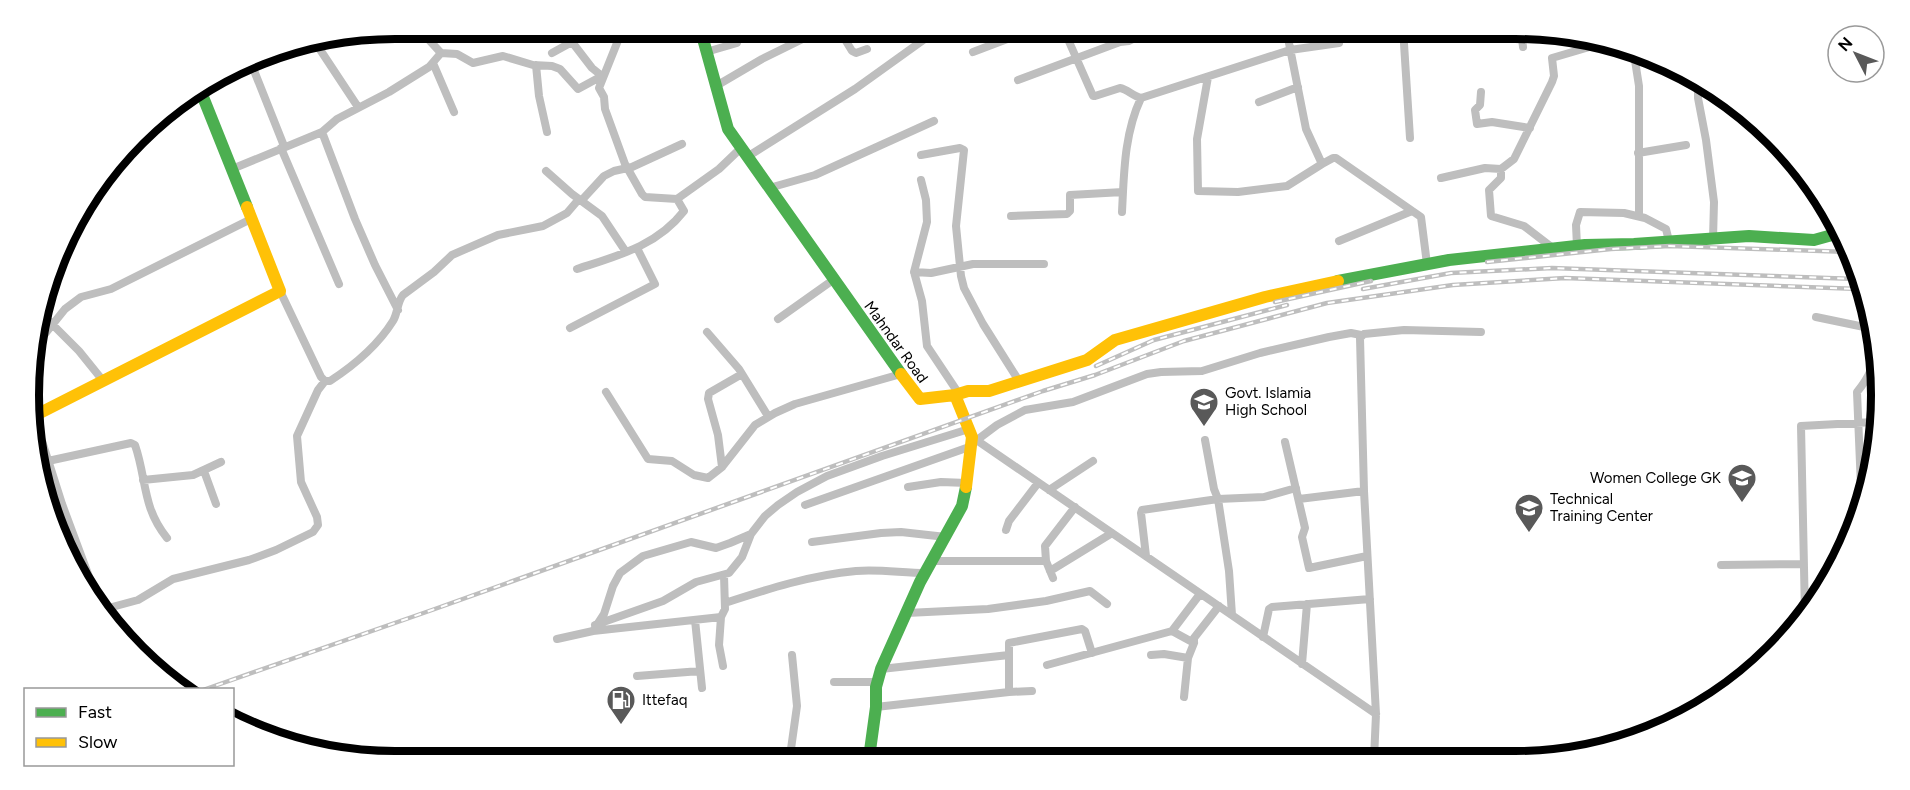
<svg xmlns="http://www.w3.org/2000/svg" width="1910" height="790" viewBox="0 0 1910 790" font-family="Figtree,sans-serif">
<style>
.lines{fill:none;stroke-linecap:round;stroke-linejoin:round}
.street{stroke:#bebebe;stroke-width:8}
.fast{stroke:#4caf50;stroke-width:12}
.slow{stroke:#ffc107;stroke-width:12}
.rail-casing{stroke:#bebebe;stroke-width:4.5}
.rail{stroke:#fff;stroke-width:2;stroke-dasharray:7;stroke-linecap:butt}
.labels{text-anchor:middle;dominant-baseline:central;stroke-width:5;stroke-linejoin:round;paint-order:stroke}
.street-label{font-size:15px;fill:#000;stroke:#fff}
.poi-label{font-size:15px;fill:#000;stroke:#fff;text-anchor:start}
.rim{fill:none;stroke:#000;stroke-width:8}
</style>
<rect width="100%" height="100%" fill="#fff"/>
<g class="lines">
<path class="street" d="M623 28 599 88 604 97 605 109 625 164 642 194 645 197 677 199 719 169 741 148
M644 28 646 32
M838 28 852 51 856 53 867 49
M1063 28 1093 96H1095L1120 88C1127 89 1133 96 1141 98L1290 50 1339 43 1336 28
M1286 28 1306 129 1322 164 1333 158H1336L1421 217 1427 264
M1403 28 1410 138
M1521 30 1523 47
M527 33 538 28
M315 42 358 107
M1633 48 1639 86V216
M706 52 737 43 738 39 735 28
M973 52 1036 28
M441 53 457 54 473 63 503 56 533 65 552 66 560 69 578 89 602 76 592 68 572 42 552 53
M251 63 284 146
M433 63 454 112
M536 65 539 96 547 132
M1208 77 1197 139 1198 191 1238 192 1287 186 1322 164
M1018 80 1120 42 1129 41 1155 28
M716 86 762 59 825 28
M1698 86V98L1706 140 1714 202 1713 239
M1481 92 1480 105 1475 110 1477 124 1492 122 1530 128
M1259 102 1298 87
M182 103 202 95
M322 132 355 219 375 265 398 310
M281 148 339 284
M1638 153 1686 145
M921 155 960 148 964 150 956 226 961 276 964 288 983 324 1019 381
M747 157 855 89 940 28
M232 169 322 132 337 119 389 92 429 67 441 53 418 28
M1501 169V178L1489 190 1491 216 1524 226 1554 249
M546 171 572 194 602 216 626 252
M1441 178 1485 168 1501 169 1514 159 1552 82 1554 76 1552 58 1603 43
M921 180 926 200 927 222 914 272 922 301 927 346 959 394
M769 188 815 175 934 121
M581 201 604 176 614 171 632 167 682 144
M1122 212C1124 174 1124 134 1141 98
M1011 216 1067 214 1070 211V195L1123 192
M1339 241 1412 211
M1577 246 1576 225 1580 212 1624 213 1645 218 1666 229 1669 241
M577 269C617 256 657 246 684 211L677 199
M914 272 931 273 973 264H1044
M280 291 321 377 325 381H330C353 366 378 345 393 321 398 313 397 302 403 295L434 272 452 255 498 235 543 226 567 213 579 199
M43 315 79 351 104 382
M1816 317 1869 328
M778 319 833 280
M570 328 655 284 637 248
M707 332 739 369 768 416
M32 350 65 309 81 297 111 289 251 219
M606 392 648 459 672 461 694 475 708 478 722 467 755 425 775 413 795 404 901 374
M34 416 62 504 101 609
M972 437 1376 714
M977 440 997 425 1025 410 1073 402 1147 374 1161 372 1202 371 1260 353 1329 337 1351 333 1361 335
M1205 440 1214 489 1218 499 1229 571 1232 615
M1285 442 1305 528 1302 537 1309 568 1367 556
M48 461 131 443 135 445C147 480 142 507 167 538
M722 467 718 435 708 399 709 393 742 374
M204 471 216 504
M143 480 193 475 221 462
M908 487 941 482 967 483
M1049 490 1093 461
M1299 499 1364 491
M805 505 972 446
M1862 511 1857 392C1867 380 1876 365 1875 348
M1006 530 1009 521 1038 483
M812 542 881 533 901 532 946 537
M1146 556 1141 513 1142 510 1218 499 1264 497 1296 488
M933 561H1046
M1721 565 1804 564
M1050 571 1112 533
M1053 578 1046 561 1045 546 1075 507
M1805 593 1823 592
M725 603C768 589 811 575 856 571 879 569 903 573 926 573
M101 610 138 600 173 579 249 560 276 550 313 532 318 525 317 517 301 482 297 436 318 390 325 381
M907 613 988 609 1046 601 1090 591 1107 604
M1805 615 1801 426 1874 422
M695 620 702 688
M595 625 663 601 696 582 729 573 742 557 751 534
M593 631 721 617
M1172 631 1194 643
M1263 637 1269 609 1272 607 1370 599
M557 639 593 631 604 614 613 586 620 573 643 556 691 542 716 548 730 543 751 534 765 516 778 505 797 492 827 476 882 456 969 429
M1151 655 1164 654 1188 658
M1302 664 1307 604
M1047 665 1172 631 1200 594
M723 666 719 645 721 617 725 609 724 575
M881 669 1009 655
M637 676 700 671
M834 682H877
M1009 692V643L1082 629 1085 631 1092 653
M1184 697 1188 658 1194 643V638L1219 606
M876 707 1009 692 1032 691
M790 756 797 706 792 655
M1374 759 1376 714 1364 491 1360 338 1364 334 1404 330 1481 332"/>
<path class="fast" d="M700 28 728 129 901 374
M201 92 247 207
M1338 281 1449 260 1585 245 1634 244 1749 236 1814 240 1843 232
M260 733 310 745 384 757 492 761
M869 758 876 707V687L881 669 920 582 962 506 966 487"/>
<path class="slow" d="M901 374 920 399 955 395 968 391H989L1087 360 1115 340 1265 297 1338 281
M955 395 972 437 966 487
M34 416 280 291 247 207"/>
<g class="rail-casing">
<path id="rail" d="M1487 262 1611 249 1670 246 1849 252
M1363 289 1451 273 1552 268 1856 279
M1275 302 1371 281
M1096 366 1154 340 1287 305
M203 690 432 610 1043 391 1095 375 1184 341 1327 303 1453 285 1565 278 1859 289"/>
</g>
<use href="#rail" class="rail"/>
</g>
<defs>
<g id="school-pin" transform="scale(1.5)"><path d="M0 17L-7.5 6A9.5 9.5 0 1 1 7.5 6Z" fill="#595959" stroke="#fff"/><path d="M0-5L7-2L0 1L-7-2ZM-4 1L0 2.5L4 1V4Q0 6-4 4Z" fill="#fff"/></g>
<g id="university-pin" transform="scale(1.5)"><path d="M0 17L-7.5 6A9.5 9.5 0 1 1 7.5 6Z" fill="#595959" stroke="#fff"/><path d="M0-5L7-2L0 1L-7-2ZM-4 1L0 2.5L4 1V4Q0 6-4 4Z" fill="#fff"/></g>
<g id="fuel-pin" transform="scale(1.5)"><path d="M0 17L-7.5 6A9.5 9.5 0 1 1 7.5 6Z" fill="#595959" stroke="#fff"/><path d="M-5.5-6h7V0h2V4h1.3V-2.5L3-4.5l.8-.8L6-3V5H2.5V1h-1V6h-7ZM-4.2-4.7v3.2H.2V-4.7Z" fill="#fff"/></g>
</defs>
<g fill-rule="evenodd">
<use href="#school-pin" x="1204" y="402"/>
<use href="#university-pin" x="1742" y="478"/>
<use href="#university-pin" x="1529" y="508"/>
<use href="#fuel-pin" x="621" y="700"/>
</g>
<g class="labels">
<g class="street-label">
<text transform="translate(896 342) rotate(54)">Mahndar Road</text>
</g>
<g class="poi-label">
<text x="1225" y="393">Govt. Islamia<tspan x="1225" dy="17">High School</tspan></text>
<text x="1721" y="478" text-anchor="end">Women College GK</text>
<text x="1550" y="499">Technical<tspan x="1550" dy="17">Training Center</tspan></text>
<text x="642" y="700">Ittefaq</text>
</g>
</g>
<path d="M0 0H1910V790H0ZM395 39H1515A356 356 0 0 1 1871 395V395A356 356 0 0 1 1515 751H395A356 356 0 0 1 39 395V395A356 356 0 0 1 395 39Z" fill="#fff" fill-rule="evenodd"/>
<path class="rim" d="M395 39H1515A356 356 0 0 1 1871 395V395A356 356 0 0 1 1515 751H395A356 356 0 0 1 39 395V395A356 356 0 0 1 395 39Z"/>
<rect x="24" y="688" width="210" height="78" fill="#ffffff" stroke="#999999" stroke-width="1.5"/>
<rect x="36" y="708" width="30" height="9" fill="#4caf50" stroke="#999999" stroke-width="1.5"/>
<text x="78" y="718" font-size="18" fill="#000000">Fast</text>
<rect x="36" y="738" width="30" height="9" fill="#ffc107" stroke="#999999" stroke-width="1.5"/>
<text x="78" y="748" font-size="18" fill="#000000">Slow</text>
<g transform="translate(1856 54) rotate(312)"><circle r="28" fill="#ffffff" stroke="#999999" stroke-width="1.5"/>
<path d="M0-4.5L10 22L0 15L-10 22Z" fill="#595959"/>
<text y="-9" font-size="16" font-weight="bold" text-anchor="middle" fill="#000000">N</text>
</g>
</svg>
